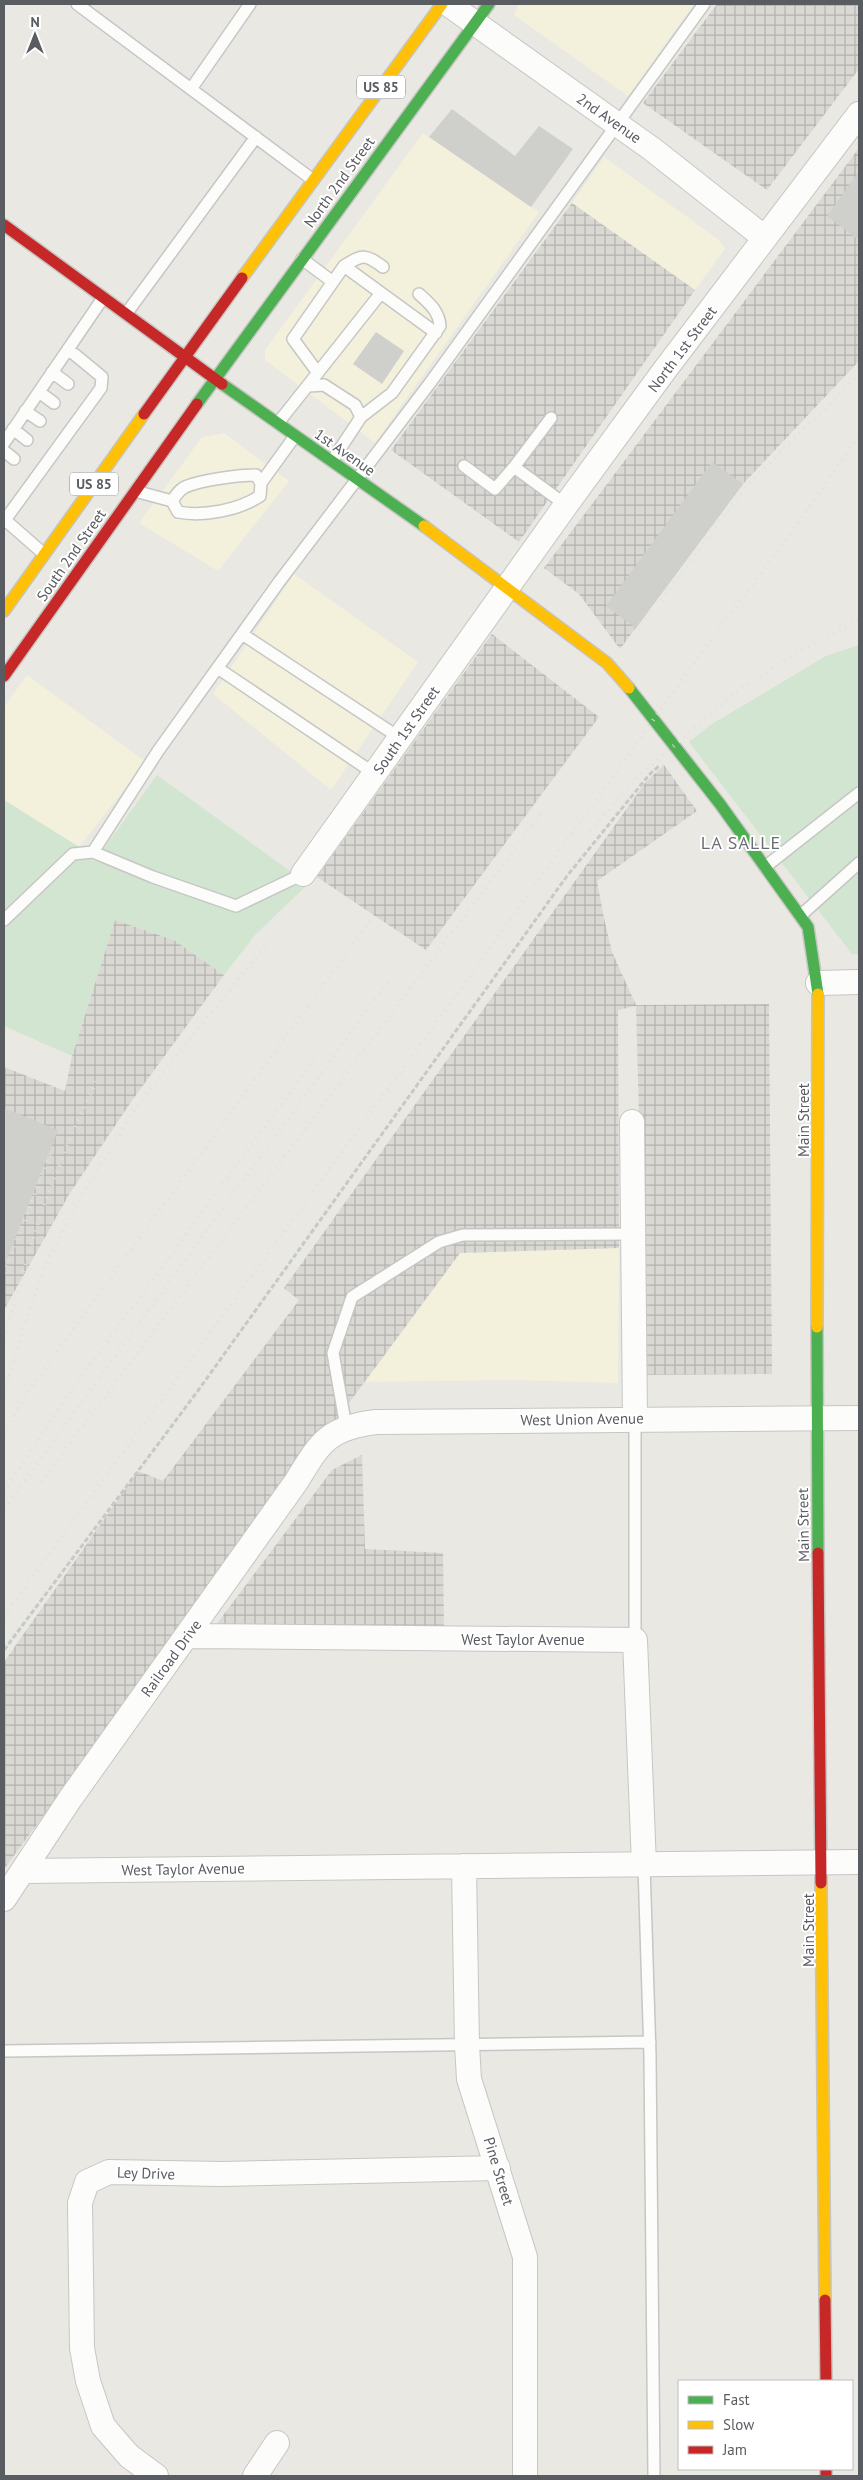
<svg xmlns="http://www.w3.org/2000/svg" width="863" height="2480" viewBox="0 0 863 2480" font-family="'PT Sans',sans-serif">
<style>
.commercial{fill:#f3f0dc}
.industrial{fill:url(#industrial-grid)}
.green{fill:#d1e5d1}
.building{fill:#cfcfcc}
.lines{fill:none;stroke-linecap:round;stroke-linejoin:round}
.lane-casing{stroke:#c6c6c5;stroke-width:14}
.street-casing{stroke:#c6c6c5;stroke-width:26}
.fast-casing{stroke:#c5c5c3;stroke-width:14}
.slow-casing{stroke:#c5c5c3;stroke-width:14}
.jam-casing{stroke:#c5c5c3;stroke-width:14}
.path{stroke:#c5c9c7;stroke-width:3;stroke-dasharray:5 2.5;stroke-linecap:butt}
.lane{stroke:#fcfcfb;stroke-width:11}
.street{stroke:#fcfcfb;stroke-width:24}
.fast{stroke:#4caf50;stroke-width:11}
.slow{stroke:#ffc107;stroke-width:11}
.jam{stroke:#c62828;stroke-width:11}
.rail{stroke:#e1e1e0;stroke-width:4;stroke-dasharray:1 6;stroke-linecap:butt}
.labels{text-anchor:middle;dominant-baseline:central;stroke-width:4;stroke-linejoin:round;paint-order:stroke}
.shield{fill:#fff;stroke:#8b8d90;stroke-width:1}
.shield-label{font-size:14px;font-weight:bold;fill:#595c61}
.street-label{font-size:15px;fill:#595c61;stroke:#fff}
.quarter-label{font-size:18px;letter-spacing:1px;fill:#6a6d73;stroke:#fff}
</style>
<defs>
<pattern id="industrial-grid" width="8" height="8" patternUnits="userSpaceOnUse" patternTransform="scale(1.25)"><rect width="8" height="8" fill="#d9d8d3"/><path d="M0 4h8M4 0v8" fill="none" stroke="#b3b2af"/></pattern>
</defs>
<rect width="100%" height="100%" fill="#e9e8e3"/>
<path class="commercial" d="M518 4H694L628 96 514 15Z
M423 133 539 212 375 443 265 360V350Z
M604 157 719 240 725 249 695 290 572 203Z
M224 433 289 481 218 571 139 523 202 437Z
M294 574 418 662 331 790 213 694Z
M27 675 146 762 79 847 4 800V707Z
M619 1248 618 1383 513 1380 365 1382 460 1253Z"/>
<path class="industrial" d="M717 4H859V69L767 190 643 103Z
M859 148V361L743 484 620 649 579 594 544 568Z
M572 203 695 290 519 542 391 450Z
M492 634 599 717 426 950 317 877Z
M664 765 697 811 597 881 604 918 612 952 636 1005 769 1004 772 1374 646 1375 636 1006 618 1010 619 1248 460 1253 4 1869V1662L138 1471 163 1481 299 1300 284 1288 645 783Z
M115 920 174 940 224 975 133 1099 70 1193 4 1310V1067L65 1091 72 1056Z
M362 1455 365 1549 443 1553 444 1631 213 1629 332 1470Z"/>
<path class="green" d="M859 645V954H852L689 742 712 724 826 656Z
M157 775 308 884 255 935 224 975 174 940 115 920 72 1056 4 1026V800L79 847 94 862Z"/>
<path class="building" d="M452 109 515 156 539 126 573 149 531 207 429 137Z
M859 171V240L827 216Z
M376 332 404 351 382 384 353 364Z
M712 462 743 484 636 628 606 606Z
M4 1108 58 1130 5 1264H4Z"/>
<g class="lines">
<g class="lane-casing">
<path id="lane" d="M77 4 313 180
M191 89 250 4
M302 259 333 282
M344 266C363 254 365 254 383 267
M381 293 436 333
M126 314 256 137
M52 372 68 384
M309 386 324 385 355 405 361 417 332 461
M39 392 54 403
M25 411 40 421
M361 417 392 393 440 326C439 311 429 303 419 294
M551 418 514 467 566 505
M278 423 381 293 344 266 293 339 318 373
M13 429 27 440
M4 443 103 298
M4 451 14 459
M464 466 495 489 514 467
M261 483 295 436
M135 491 172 501 178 512C203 517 239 510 260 496L261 483 256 475C239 475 201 480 185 487 179 490 176 495 172 501
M4 519 44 554
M5 520 101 388 102 377 68 349
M242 634 400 738
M219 669 375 774
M93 852 158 751 279 582 430 383 704 4
M765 867 859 793
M800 916 859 863
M4 920 73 854 93 852 153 877 236 906 303 874
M635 1419V1640
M346 1427 333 1353 352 1297 439 1242 463 1235 633 1234
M644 1865 650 2056 654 2476
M4 2051 650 2042"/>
</g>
<g class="street-casing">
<path id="street" d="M448 4 652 149 765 238
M303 874 566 505 664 371 859 114
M818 983 859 982
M632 1122 635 1419
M187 1636 635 1640 644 1865
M464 1866 467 2045 469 2079 525 2257V2476
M23 1871 859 1862
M4 1899 70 1799 296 1482C320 1443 327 1428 376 1422L859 1418
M156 2476 129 2456 103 2426 88 2381 82 2348 80 2203 87 2182 109 2172 222 2174 498 2168
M255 2476 277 2443"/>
</g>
<g class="fast-casing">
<path id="fast" d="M222 384 424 526
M197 404 489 4
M629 688 720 804 808 927 818 994
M817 1327 818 1553"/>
</g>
<g class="slow-casing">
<path id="slow" d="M242 278 442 4
M424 526 607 663 629 688
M4 611 144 414
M817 1327 818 994
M821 1883 825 2300"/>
</g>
<g class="jam-casing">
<path id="jam" d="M4 225 222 384
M144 414 242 278
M4 676 197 404
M818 1553 821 1883
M825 2300 826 2381
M826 2469V2476"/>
</g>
<path class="path" d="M4 1650 197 1392 567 876 649 775 660 765"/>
<use href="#lane" class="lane"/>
<use href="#street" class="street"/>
<use href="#fast" class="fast"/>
<use href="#slow" class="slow"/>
<use href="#jam" class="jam"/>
<path class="rail" d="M661 600 734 502 757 475 859 375
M590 831 639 776 736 692 793 655 859 620
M4 1273 52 1149
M4 1339 39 1219 69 1140 99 1076
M4 1396 23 1329 45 1266 79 1200 141 1100 265 946
M4 1434 27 1393 372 918
M41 1482 544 810
M4 1492 63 1402 315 1058
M4 1509 389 980
M4 1616 470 976 699 656 807 511 859 436"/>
</g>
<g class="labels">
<g class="shield">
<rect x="357" y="75.5" width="48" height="23" rx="4"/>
<rect x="70" y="472.5" width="48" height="23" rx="4"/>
</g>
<g class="shield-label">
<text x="381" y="87">US 85</text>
<text x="94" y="484">US 85</text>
</g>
<g class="street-label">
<text transform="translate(609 118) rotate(35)">2nd Avenue</text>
<text transform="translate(339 182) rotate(-54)">North 2nd Street</text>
<text transform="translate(682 349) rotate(-53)">North 1st Street</text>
<text transform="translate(345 452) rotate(35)">1st Avenue</text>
<text transform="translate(71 555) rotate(-55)">South 2nd Street</text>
<text transform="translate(406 730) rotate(-55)">South 1st Street</text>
<text transform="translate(803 1120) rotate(-90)">Main Street</text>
<text transform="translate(582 1419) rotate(-1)">West Union Avenue</text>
<text transform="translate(803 1525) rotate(-91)">Main Street</text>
<text x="523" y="1639">West Taylor Avenue</text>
<text transform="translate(171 1658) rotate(-54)">Railroad Drive</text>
<text transform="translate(183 1869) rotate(-1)">West Taylor Avenue</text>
<text transform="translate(808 1930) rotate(-90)">Main Street</text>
<text transform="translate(499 2171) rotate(73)">Pine Street</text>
<text transform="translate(146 2173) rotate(2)">Ley Drive</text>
</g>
<g class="quarter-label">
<text x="741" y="842">LA SALLE</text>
</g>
</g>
<rect width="863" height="2480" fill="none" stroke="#595c61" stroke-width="10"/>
<rect x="678" y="2380" width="175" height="90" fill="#ffffff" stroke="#bdbec0"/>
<rect x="688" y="2396" width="25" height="8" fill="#4caf50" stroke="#bdbec0"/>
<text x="723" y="2405" font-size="15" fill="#595c61">Fast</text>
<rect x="688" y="2421" width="25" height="8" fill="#ffc107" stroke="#bdbec0"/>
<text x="723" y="2430" font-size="15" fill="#595c61">Slow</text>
<rect x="688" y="2446" width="25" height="8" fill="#c62828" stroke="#bdbec0"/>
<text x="723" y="2455" font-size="15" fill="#595c61">Jam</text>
<g transform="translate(35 35)" stroke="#ffffff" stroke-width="4" paint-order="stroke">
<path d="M0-4L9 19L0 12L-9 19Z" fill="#595c61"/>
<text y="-8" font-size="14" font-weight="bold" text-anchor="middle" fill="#595c61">N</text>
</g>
</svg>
